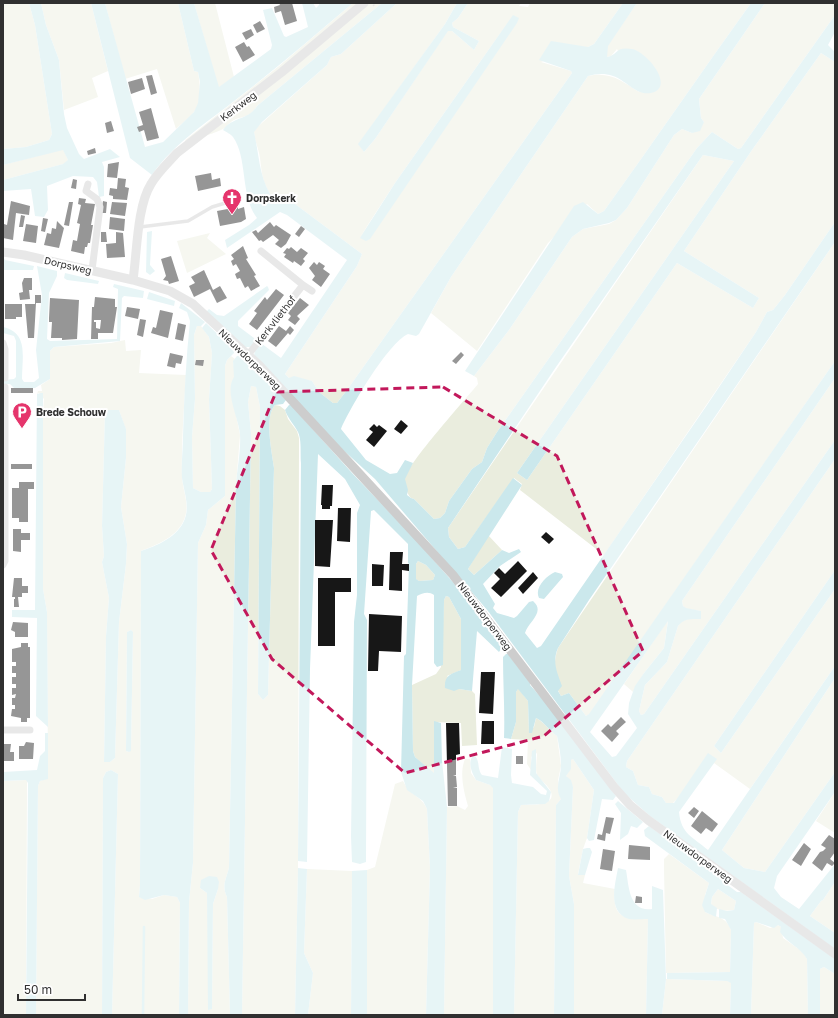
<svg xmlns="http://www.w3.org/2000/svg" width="838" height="1018" viewBox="0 0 838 1018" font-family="'Golos Text',sans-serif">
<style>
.green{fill:#eaedde;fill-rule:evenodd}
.water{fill:#cbe8ec;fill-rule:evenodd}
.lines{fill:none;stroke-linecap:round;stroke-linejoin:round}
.stream{stroke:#cbe8ec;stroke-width:2.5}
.building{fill:#171717;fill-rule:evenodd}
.path{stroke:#cdcdcd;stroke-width:1.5;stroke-dasharray:2 2;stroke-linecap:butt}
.service{stroke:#cdcdcd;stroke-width:3.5}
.minor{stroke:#cdcdcd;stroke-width:7}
.tertiary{stroke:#cdcdcd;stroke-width:9}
.marked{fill:none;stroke:#c2185b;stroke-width:3;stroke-dasharray:8 5;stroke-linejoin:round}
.labels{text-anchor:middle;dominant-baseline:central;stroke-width:4;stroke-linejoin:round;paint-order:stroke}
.street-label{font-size:10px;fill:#303030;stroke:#fff}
.poi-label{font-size:10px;font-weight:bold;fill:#303030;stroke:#fff;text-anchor:start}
</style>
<rect width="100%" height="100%" fill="#fff"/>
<path class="green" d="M3 3H29L35 25 52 134 49 140 26 147 3 149Z
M41 3H91L108 71 92 78 98 97 64 110 59 60 46 25Z
M105 3H178L194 71 198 72C200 83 202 102 194 112 190 118 181 124 176 129L157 69 125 79Z
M194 3H215L234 77 220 87H218Z
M353 3H382L257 106C252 115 246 116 236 119 230 121 227 128 221 130 210 135 196 138 184 141L279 66Z
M397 3H457L445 24 359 144 364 152 375 139 448 30 452 31 474 50 479 41 453 27 452 23 458 18 468 3H521L519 6 528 7 530 3H623L594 44 588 47H580L541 62 571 71 572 73 347 390 337 403H333L319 392 312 381 289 378 285 374 357 266 362 254 295 204 270 194C262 180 262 174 260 158 259 149 254 140 254 130L327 65 331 57 341 54ZM513 15 360 237 395 183Z
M637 3H751C701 72 654 142 604 211L598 214 587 204 548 243 477 351 431 313 451 277 588 76C610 71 622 81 639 92L617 49 611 56 607 57V46Z
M765 3H835V15L741 148 738 149 712 132 697 148 497 432 487 448 482 462 472 469 449 501 445 513 440 518 434 519 414 499 411 498C407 494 404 485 405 478 408 463 465 400 478 384L477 378 474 376 509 330 572 237 583 229 609 224 616 220 627 208 674 135 682 129 692 133 704 122 701 118 699 99Z
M821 53 835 62V222L785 295 773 310 767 312 756 332 604 555 520 490 522 484 514 478 465 547 458 549 449 537 448 528 703 155 734 161 517 473 527 480 677 263 753 308 759 298 684 251 752 150Z
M63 149 68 160 67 163 3 180V165Z
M210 233 207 238 226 254 187 273 177 241Z
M835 242V361L590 714 586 716 569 693 561 696C553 684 553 661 558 648Z
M197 326H201L209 337 212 353 209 399 212 489 210 492H201L193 488 192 437 195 399 194 335Z
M125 340 126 351 141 350 139 373 186 375C184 409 181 443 182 477 183 493 191 506 183 522 175 538 156 545 141 551L140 885 139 897 152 899 164 895 177 897 180 903 179 1015H112L118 774 111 770 106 772 103 778 102 1015H36L38 786 40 781 48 778 47 612 43 589 42 430 44 399 39 393 37 394 38 391H42L41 385 50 379V351L54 347 111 343ZM107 410H119L126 430V458L121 507 127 544 126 564 119 622 115 758 110 762H104L106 636 109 598 102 562 104 556 102 526 105 411ZM131 630 133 633 131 750 129 752 126 751 127 632Z
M231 356 235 359 233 362 235 371 232 395 240 435 236 485 229 867C227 878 221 885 227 897L230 1015H188L189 902 193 863 198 543 206 525 208 510 225 496V366L227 360ZM200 888 218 889 213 904 212 1009 207 893Z
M835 378V440L644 714 641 715 639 711 645 685 667 662 678 626 681 622 701 611 686 609 683 606 682 601Z
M251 386 256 387 260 407 258 694 263 700 268 695 274 468C272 453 264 417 275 405L280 406 285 410 288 419 297 431 299 438 298 868 295 1015H242L251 433 248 402Z
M835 459V570L714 746 721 753 835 589V666L750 789 714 763 673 803H666L662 797 652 794 649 787 638 785 633 771 626 767 627 761Z
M488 535 502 550 474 575 468 569Z
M418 561 426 565 435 575 433 580 419 581 415 579 416 564Z
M446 596 449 597 461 619V670L447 676 459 689 472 691 475 694 477 745 462 746 461 723 434 722V774L415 757 413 751 412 685 436 674 441 667 444 600Z
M668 620 664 648 644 673 633 692 624 684Z
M835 678V772L765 872 744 868 722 850Z
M518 688 528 701 529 733 534 727 536 718C543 721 550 731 557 736L561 766 558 780 561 799 556 805 554 1015H514L518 812 521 805C529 804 556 807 551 792 549 786 541 781 537 775 535 769 537 759 537 753L531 757V770L527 764 528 740 511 739 516 722V692Z
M465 759H470L471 773 476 780 490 785 493 787V1015H444L447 807 457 806 465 810 468 806C464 792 459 773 465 759Z
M573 759 594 790 587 838 583 849 578 874 585 875 583 883 615 889C612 917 623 919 648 919L646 1015H574V904L569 876 573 787 566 776 571 760Z
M27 780 26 1015H3V781Z
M403 781C411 797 421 795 427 809L430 868 426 1015H367V870L375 867 395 784Z
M835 792V833L816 821Z
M669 854 709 883 705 895V912C716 917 727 917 731 930L730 972 666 973 664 869V859Z
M307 869 352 871 351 1015H308L313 973 304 953Z
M835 882V933L810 916 821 901 823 900Z
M718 889 736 901 734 910C726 911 717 911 711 905L712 897Z
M756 922 770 928 778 925 781 927 783 938 803 952 807 959 808 1015H751L754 923Z
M824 967 835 974V1015H820V969Z
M666 979 727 981 731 982 730 1015H662Z"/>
<path class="water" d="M29 3H41L46 25 59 60 64 114 67 128 79 154 84 159 110 149 120 157 102 162 104 167V196L99 197 97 182 93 177 73 176 47 186 48 210 44 217 35 216 31 189 3 191V180L63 164 68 160 63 150 3 165V149L26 147 49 140 52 134 35 25Z
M91 3H105L145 147 163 142 194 112 198 103 200 82 198 72 194 71 178 3H194L219 87 271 49 272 45 263 10 272 8 284 36 286 37 308 27 302 3H313L316 8 319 5V3H353C315 35 277 68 238 98 209 121 173 144 152 175L130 158Z
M382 3H397L341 54 331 57 327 65 262 122 254 132C259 154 259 175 270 194L295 204 362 254 357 266 285 374 289 378 294 376 312 381 319 392 333 403H337L347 390 572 73 571 71 539 60 551 41 588 47 594 44 623 3H637L608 46 607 57C618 55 615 46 632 49 647 52 676 87 651 93 636 96 626 80 613 76 604 73 596 74 588 76L451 277 419 334 416 336 408 334C388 343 350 408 341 429L366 460 390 474 397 473 405 460 413 463 405 479 408 490 407 495 411 498 414 499 434 519 440 518 445 513 449 501 472 469 482 462 487 448 497 432 697 148 712 132 738 149 741 148 835 15V32L828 45 835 52V62L821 53 752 150 684 251 759 298 753 308 677 263 527 480 517 473 734 161 703 155 556 367 448 528 449 537 458 549 465 547 513 478 522 485 468 569 474 575 502 550 509 553 519 549 521 552 500 566 483 584 495 604 493 608 497 613 514 618 517 616 529 602 533 601C546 612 528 622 525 633L537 648 541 646 705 408 756 332 767 312 773 310 785 295 835 222V242L589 600 558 648C552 662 557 672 562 686L558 691 561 696 569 693 586 716 589 714 835 361V378L682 601 683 606 686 608 701 611V619C692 619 684 618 678 626L667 662 645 685 639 711 641 715 644 714 835 440V459L627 761 626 767 633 771 638 785 649 787 652 794 662 797 666 803H674L708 753 717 759 679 812C681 834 693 837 708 850L835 666V678L722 850 744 868 765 872 835 772V792L777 876 774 888 781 897 799 909 835 864V882L823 900 821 901 810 916 835 933V949L650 816 624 793 488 611 375 479 342 449 254 355 255 351 250 347H245L206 312 209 309 217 315 224 316 267 286 268 287 269 290 238 321V326L281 358 347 260 287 215 280 212 227 248 225 240 249 225 257 218C240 196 248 158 233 137 231 134 226 132 223 130 232 117 249 120 257 106ZM668 621 664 648 644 673 635 686 629 703 628 714 637 728 616 756 612 757 590 732Z
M457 3H468L458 18 452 23 453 27 479 41 474 50 452 31H448L375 139 364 152 358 144 445 24Z
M751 3H765L699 99 701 118 704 122 700 131 692 133 682 129 674 135 627 208 616 220 609 223 583 229 572 237 509 330 474 376 465 371 574 206 583 202 598 214 604 211C654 142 701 72 751 3Z
M513 15 519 18 517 23 370 239 366 241 360 238 395 183Z
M152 231 150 265 155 271 150 275 146 272 147 232Z
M3 257 5 260 34 266 33 270H3Z
M37 266 57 271V276L49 293 47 339 50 341 117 339 118 289 113 287 114 284 144 291 143 298 124 296 122 298 120 341 54 347 50 351V379L35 388H14L10 384H3V380L14 379 16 377V341L14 336 3 333V327C29 333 22 357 22 379L24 382H34L39 378 36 350 42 295Z
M65 273 99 281 98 284 67 280 64 278Z
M149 292 175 301 174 306 147 299Z
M181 303 205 322 201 326H197L194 335 195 399 192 437 193 488 201 492H210L212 489 209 399 212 353 209 337 202 328 206 323 234 350V353L227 360 225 366V496L208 510 206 525 198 543 193 863 189 902 188 1015H179L180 903 177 897 164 895 145 900 139 897 140 885 141 551C156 546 175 538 183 523 191 508 184 493 182 478 181 464 183 450 183 436 184 397 186 359 190 321L187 312 179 308Z
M237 356H241L286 400 283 404 275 405C264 417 272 453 274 468L268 695 263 700 258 694 260 407 256 387 251 386 248 402 251 433 242 1015H230L227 897C221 885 227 878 229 867L236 485C237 469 241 451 240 435 239 418 224 392 234 377L233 361Z
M41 393H43V589L47 612 48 727 36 716 37 618 12 617V610H35L37 394Z
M289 405H291L352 473 414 538 452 581 503 646 499 652 477 631 472 691 459 689 454 691 445 688C444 675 451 674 461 670V619L449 597 446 596 444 600 443 665 437 667 434 663V595C429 591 422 593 417 596L412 685 413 751 415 757 434 773V721L441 723 442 761 447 807 444 1015H426L430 868 427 809 423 801 407 790 401 772 404 656 406 654 409 564 408 563V544L374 510 371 511 364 614 367 620 366 862 360 864 352 862 351 837 354 622 357 595V513L360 505 345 479 318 454 310 669 307 862 298 861 301 463C300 454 302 441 298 432 294 424 288 419 285 410ZM418 561 426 565 435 575 433 580 419 581 416 579V564Z
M107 410H119L126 429V458L121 507 127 544 126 564 119 622 115 758 110 762H104L106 636 109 598 102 562 104 556 102 526 105 411Z
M835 570V589L721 753 714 746Z
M555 572 562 574 563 577 544 599 539 598C534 588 546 576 555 572Z
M131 630 133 632 131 751 129 752 126 751 127 632Z
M506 654H508L530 683V685L547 704 616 796 613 800 602 799 594 840 589 841 587 838 594 790 573 759 571 760V769L566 776 571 780 573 787 569 876 574 904V1015H554L556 805 561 799C554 788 561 777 561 765 561 755 559 746 557 736 551 732 542 720 536 718L532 733H529L528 701 518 689 516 692V722L511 739 504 738C505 711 503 684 503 657Z
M45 733H48V779L40 781 38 786 36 1015H26L28 783 26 780 3 781V772L37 770 40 756 45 751Z
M502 747 512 749 511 775 512 783 533 787 541 794 546 795 547 791 530 775 532 751 536 749V773L551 792 549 801 545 804 521 805 518 812 514 1015H493V788L490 785 476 780C472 773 468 764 472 757L475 756C480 761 477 769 482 775L498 778Z
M111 770 118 774 112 1015H102L103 778 106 772Z
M618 801 643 822 637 828 631 826 628 834 620 840 621 813 615 804Z
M649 826 721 878 722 881 737 892H741L835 959V974L824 967 820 969V1015H808L807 959C800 947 787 943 780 932L781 927 778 925 774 928 756 922 754 923 751 1015H730L731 983 727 981 667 979V973L730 972 731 930 725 919 719 918V909L727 911 734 910 736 901 718 889 712 897 711 904 717 908 716 917 705 912 702 905 709 883 645 836 644 830Z
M587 848H590L592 852 585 875H578L583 849Z
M298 868 307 869 304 953 313 973 308 1015H295Z
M618 868 626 870C629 887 629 912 652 909V886L663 890 666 979 662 1015H646L648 919C642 919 635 920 629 919 607 912 615 885 618 868Z
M367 870V1015H351L352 871Z
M209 876 217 877 219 882 218 889 213 904 212 1009 208 1010 207 893 200 888 201 880Z"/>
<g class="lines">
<path class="stream" d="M143 1015 144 927"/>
</g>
<path class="building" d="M279 3H292L297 21 285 25 281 11 275 13 274 7 280 5Z
M260 21 265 29 257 33 253 25Z
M251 29 254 35 246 40 242 33Z
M244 42 247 47 249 46 255 55 243 62 235 47Z
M152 75 157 93 151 95 146 76Z
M142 78 145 89 131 94 128 82Z
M151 108 159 138 147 141 144 130 139 132 137 127 143 125 139 112Z
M111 121 114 131 107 133 105 123Z
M95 148 96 153 88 155 87 151Z
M119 162 117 178 107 177 108 164Z
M211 173 212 180 220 178 221 186 198 191 195 176Z
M118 178 126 179 125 187 129 188 127 200 113 199V196L109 195 110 188 117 189Z
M73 179 77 180 76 189 71 188Z
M79 198 86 199 85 203 95 204 91 225H93L90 243H88L87 247H85L84 254 71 251 73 240 77 241 80 224 77 223 81 205 78 204Z
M11 201 30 206 29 215 16 213 13 240 3 238 4 224 7 225Z
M103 201 107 202 106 213H101Z
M69 202H73L69 226 64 225Z
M112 202 127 203 125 216 110 214Z
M238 207V209L244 207 246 219 241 222 220 226 217 211Z
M21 215 25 216 23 227H19Z
M110 217 125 219 124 231 109 229Z
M43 218 48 219 45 232 41 231Z
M57 221 64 228 59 248 44 245 47 233 51 234 52 228 56 229Z
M270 222 274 227 276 225 291 235 286 244 281 248 275 244 279 240 273 235 263 242 261 240 259 241 252 232 256 230 258 233Z
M26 224 38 226 36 243 23 241Z
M301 226 305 229 299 237 295 234Z
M101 232H106L107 242H101Z
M116 232 123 233 125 257 107 258 106 244 116 243Z
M243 246 248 258 246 259 256 275 254 276 260 286 251 291 248 286 245 288 240 278 237 279 235 274 240 271 236 264 233 266 231 261 234 259 231 255Z
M291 247 297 252 301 248 308 253 303 259 305 261 301 266 294 261 293 263 284 257 286 254 283 253 287 248 289 249Z
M171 256 179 281 169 284 168 281 163 280 166 276 161 259Z
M314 262 317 265 319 262 325 266 323 269 330 274 321 287 312 280 315 276 309 268Z
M204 270 213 290 220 286 227 298 217 303 210 289 194 297 189 286 195 283 191 277Z
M24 278H32V290H29L30 299 20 300 19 293 23 292 22 283Z
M276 289 284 295 257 330 249 324 257 313 254 311 265 297 267 300Z
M35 295H41V303H36L34 338H28L25 304H35Z
M95 297 115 299V307H117L113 333H98V339H91L92 307H94ZM94 320H101L100 329 96 328V322H94Z
M50 298 79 300 77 339 62 340V338H51L52 322H49V318Z
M300 298 309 305 297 316 300 319 295 325 288 320 291 316 288 313Z
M5 304H22V317H16V319H5Z
M127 307 140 309 138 319 125 316Z
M160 310 173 313 168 338 151 333 153 327 156 328Z
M140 319 146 320 143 337 137 335Z
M178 323 186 325 183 341 175 339Z
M279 326 286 331 290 326 294 330 290 335 288 333 276 347 268 341Z
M461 352 464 355 456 364 452 361Z
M170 353 183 356 181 364 176 363 175 368 167 366Z
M196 360H204L203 366 195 365Z
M11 388H33V393H11Z
M401 420 408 426 401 434 394 429Z
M374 424 377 427 379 425 387 431 374 447 366 440 373 432 369 429Z
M11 464H32V469H11Z
M19 482H34V489H28V522H19V518H12V488H19Z
M322 485H333L332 506H330V509H322V505H321Z
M338 508H351L350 542 337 541Z
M315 520H333L330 567 315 566Z
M13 529H21V533H30V540H21V552L13 551Z
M546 532 554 539 549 544 541 537Z
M390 552H403L402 564H409V571L402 570V591L389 590Z
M518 561 527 571 501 597 491 588 500 579 494 573 499 568 505 574Z
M372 564 384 565 383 586H372Z
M533 572 538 578 523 594 518 588Z
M14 578H22V586H28V593H22V597H18L19 607H14V599H15V597H12Z
M318 578H351V592H335V646H318Z
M369 614 402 616 401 652 379 651 378 671H368Z
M13 622 28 623V637H15V632L11 630Z
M21 643H28V647H30V718H27V722H21V718L11 716 12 709H15V705H12V698H15L16 694 12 695V688H16V684H12V677H16V673H12V666H16V662H12V649L21 647Z
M481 672H495L493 714 479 713Z
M621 717 626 722 616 731 619 734 612 742 601 731 608 724 611 727Z
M482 721H494V744H481Z
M446 723H459L460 754 456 755V775H453L456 776 457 787H453L457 788V806H448Z
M26 742 34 743 33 759H19V746H24Z
M3 744H11L10 752H14V761H3Z
M516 756H523V764H516Z
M694 807 699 811 694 818 688 813Z
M702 811 718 824 712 832 706 828 701 834 691 826Z
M606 817 614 818 610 834 606 833 605 841 597 839 598 834 602 835Z
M829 835 835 839V852L830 859 835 863 832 866 827 863 822 871 812 863 820 852 823 851 826 848 821 845Z
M804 843 811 849 801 866 792 860Z
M629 845 650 847V860L628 859Z
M603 849 615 851 612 871 600 869Z
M636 896 642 897V903H635Z"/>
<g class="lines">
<path class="path" d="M373 6 376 3"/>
<path class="service" d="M140 227 188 221 212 207 232 201"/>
<path class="minor" d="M88 184 86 191 97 199 100 207 92 270
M303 285 312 291
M3 343 5 349V378
M248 355 303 285 261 251
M3 565 5 561V387
M3 730H30"/>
<path class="tertiary" d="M3 252 24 255 133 280 170 291 193 304 260 366 453 575 614 787 630 805 648 820 835 954
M133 280C137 253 137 206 151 184 158 172 168 163 177 153L282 72 364 3"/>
</g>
<path d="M0 0H838V1018H0ZM443 387 557 456 643 651 544 736 405 773 272 659 211 550 276 392Z" fill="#fff" fill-opacity=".55" fill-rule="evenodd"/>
<path class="marked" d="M443 387 557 456 643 651 544 736 405 773 272 659 211 550 276 392Z"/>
<defs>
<g id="church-pin" transform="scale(1)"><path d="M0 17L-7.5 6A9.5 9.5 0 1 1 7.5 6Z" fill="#e5356c" stroke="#fff"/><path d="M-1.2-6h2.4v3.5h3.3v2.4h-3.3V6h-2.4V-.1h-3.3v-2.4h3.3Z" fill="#fff"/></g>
<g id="parking-pin" transform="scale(1)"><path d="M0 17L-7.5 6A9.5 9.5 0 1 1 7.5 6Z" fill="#e5356c" stroke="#fff"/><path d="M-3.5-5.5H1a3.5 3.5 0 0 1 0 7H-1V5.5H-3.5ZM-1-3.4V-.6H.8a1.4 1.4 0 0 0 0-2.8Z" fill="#fff"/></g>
</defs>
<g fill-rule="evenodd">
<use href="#church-pin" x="232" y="198"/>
<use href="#parking-pin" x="22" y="412"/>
</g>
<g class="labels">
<g class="street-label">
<text transform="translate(238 106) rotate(-37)">Kerkweg</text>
<text transform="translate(68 265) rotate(13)">Dorpsweg</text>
<text transform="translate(275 320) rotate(-52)">Kerkvliethof</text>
<text transform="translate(250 359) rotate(44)">Nieuwdorperweg</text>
<text transform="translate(485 616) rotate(53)">Nieuwdorperweg</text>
<text transform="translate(698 856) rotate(36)">Nieuwdorperweg</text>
</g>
<g class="poi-label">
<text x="246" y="198">Dorpskerk</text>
<text x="36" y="412">Brede Schouw</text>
</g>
</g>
<rect width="838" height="1018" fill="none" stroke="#303030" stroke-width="8"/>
<path d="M18 994v6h67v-6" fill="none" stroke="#303030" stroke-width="2"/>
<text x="24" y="994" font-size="12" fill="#303030" stroke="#ffffff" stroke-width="3" paint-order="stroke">50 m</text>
</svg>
